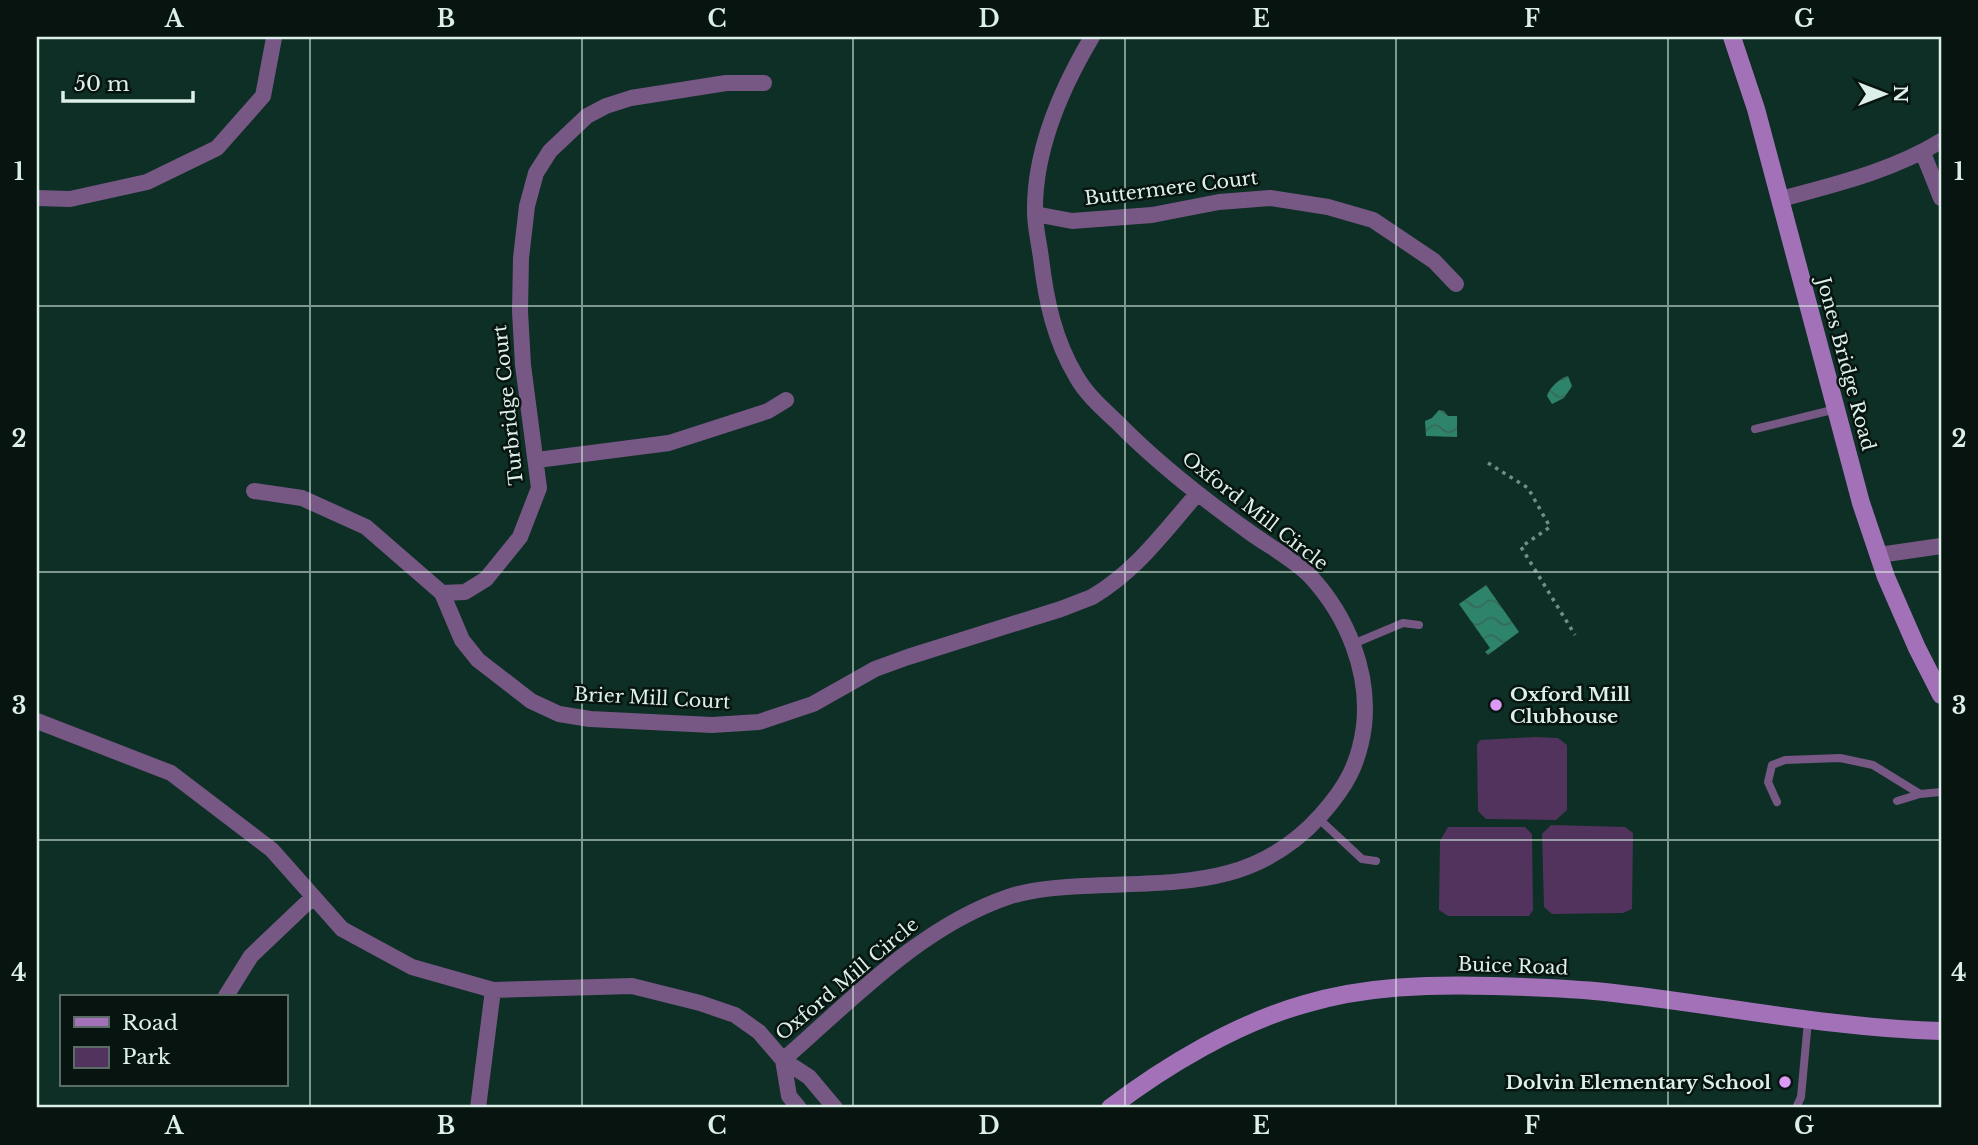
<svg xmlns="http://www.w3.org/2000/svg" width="1978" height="1145" viewBox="0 0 1978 1145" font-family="'Libre Baskerville',serif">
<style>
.green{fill:#52335e}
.water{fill:url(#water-waves)}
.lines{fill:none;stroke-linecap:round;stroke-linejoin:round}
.path{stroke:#738e85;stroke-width:3.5;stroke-dasharray:3.5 5;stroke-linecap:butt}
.lane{stroke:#775784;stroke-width:8}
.street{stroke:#775784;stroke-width:16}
.secondary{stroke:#a371b8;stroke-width:18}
.grid{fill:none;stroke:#dcefe8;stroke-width:2;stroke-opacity:0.55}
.poi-dot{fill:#db9af6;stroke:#07140f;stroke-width:2.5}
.labels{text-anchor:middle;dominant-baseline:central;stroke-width:5;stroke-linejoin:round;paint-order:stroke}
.street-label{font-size:19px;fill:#dcefe8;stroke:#07140f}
.poi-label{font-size:19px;font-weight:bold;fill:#dcefe8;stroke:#07140f;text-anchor:start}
.neatline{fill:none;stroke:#dcefe8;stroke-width:2.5}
.grid-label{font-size:23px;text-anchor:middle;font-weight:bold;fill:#dcefe8}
</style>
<defs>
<pattern id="water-waves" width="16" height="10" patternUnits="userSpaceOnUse" patternTransform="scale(1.75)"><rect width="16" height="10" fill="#2e846b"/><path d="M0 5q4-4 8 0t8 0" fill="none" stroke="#37695a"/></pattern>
</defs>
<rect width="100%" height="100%" fill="#0d2f25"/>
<path class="green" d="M1535 737 1558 738 1567 745V810L1556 820 1486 819 1478 811 1477 745 1480 740Z
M1551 825 1625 827 1633 833 1632 909 1623 913 1552 914 1544 907 1542 834Z
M1448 827H1525L1532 834 1533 910 1529 916H1448L1439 910 1440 841Z"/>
<path class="water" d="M1568 376 1572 386 1564 398 1552 404 1547 396C1549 388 1560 378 1568 376Z
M1439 410 1444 411 1448 416H1457V437L1426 436 1425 421 1432 418Z
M1486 585 1519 632 1488 655 1485 652 1490 648 1459 604Z"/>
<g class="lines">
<path class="path" d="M1488 463 1528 488 1550 527 1521 547 1575 635
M1941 754V755"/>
<path class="lane" d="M1755 429 1836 409
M1353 644 1403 623 1419 625
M1897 801 1920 794
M1777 802 1768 782 1772 765 1785 760 1840 758 1873 765 1920 794 1941 792
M1318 818 1362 859 1376 861
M1796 1108 1801 1097 1808 1021"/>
<path class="street" d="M1923 153 1941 198
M37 198 70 199 147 182 217 148 263 96 274 38
M1781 199C1836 184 1892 171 1941 141
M1035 214 1072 221 1152 215 1219 202 1270 198 1328 207 1373 220 1434 261 1456 284
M537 460 669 443 768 411 786 400
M254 491 302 498 366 527 442 593 462 640 478 660 531 701 559 714 590 719 712 725 759 722 813 704 875 669 908 657 1061 609 1092 597C1136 571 1163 533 1197 494
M1879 555 1941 546
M442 593 465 592 486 579 520 537 539 488 523 365 520 311 521 258 527 206 536 173 550 151 587 116 606 106 631 98 726 83H764
M37 721 171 773 272 850 342 929 412 967 493 990 632 986 700 1003 735 1015 759 1032 783 1060 809 1077 835 1108
M226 996 251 956 313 897
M783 1060C852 1000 920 927 1008 897 1032 889 1059 887 1084 886 1176 881 1254 890 1321 815 1346 787 1359 764 1364 726 1370 672 1347 616 1311 577 1294 559 1268 546 1248 531 1202 498 1157 463 1117 422 1102 408 1086 394 1076 376 1054 339 1046 300 1041 258 1039 243 1035 227 1035 212 1034 150 1061 89 1092 37
M783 1060 789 1096 799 1108
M478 1108 493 990"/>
<path class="secondary" d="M1732 37 1756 109 1861 503 1886 577 1917 648 1941 695
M1110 1108C1165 1066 1237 1023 1305 1004 1365 986 1431 984 1494 986 1531 987 1568 988 1605 992 1717 1004 1828 1028 1941 1031"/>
</g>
<path class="grid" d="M310 37V1108M582 37V1108M853 37V1108M1125 37V1108M1396 37V1108M1668 37V1108M37 306H1941M37 572H1941M37 840H1941"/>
<g class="poi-dot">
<circle cx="1496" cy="705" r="7"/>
<circle cx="1785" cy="1082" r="7"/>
</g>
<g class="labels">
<g class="street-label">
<text transform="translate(1171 188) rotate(-7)">Buttermere Court</text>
<text transform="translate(1846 364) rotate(75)">Jones Bridge Road</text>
<text transform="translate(508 405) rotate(-96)">Turbridge Court</text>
<text transform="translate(1255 511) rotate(38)">Oxford Mill Circle</text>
<text transform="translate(652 698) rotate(3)">Brier Mill Court</text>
<text transform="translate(1513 966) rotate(2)">Buice Road</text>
<text transform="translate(847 979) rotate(-40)">Oxford Mill Circle</text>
</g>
<g class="poi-label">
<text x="1510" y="694">Oxford Mill<tspan x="1510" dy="22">Clubhouse</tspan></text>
<text x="1771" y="1082" text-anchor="end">Dolvin Elementary School</text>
</g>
</g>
<rect width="1978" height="1145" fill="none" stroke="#07140f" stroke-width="77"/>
<rect x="60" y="995" width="228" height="91" fill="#07140f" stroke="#5c6c66" stroke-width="2"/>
<rect x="74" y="1017" width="35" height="10" fill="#a371b8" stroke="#5c6c66" stroke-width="2"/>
<text x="122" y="1030" font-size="21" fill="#dcefe8">Road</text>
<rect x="74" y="1047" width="35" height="21" fill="#52335e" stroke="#5c6c66" stroke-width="2"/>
<text x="122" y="1064" font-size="21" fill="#dcefe8">Park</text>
<g transform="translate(1884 94) rotate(90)" stroke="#07140f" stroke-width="5" paint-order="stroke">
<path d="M0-5L12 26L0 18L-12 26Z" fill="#dcefe8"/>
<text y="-10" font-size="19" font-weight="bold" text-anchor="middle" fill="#dcefe8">N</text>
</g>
<path d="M63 91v10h130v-10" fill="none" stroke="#dcefe8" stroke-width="3.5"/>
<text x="74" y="91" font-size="21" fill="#dcefe8" stroke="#07140f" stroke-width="5" paint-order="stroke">50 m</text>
<rect x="38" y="38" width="1902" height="1068" class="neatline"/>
<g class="grid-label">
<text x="174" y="27">A</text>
<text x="446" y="27">B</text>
<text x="717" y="27">C</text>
<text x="989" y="27">D</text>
<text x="1261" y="27">E</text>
<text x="1532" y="27">F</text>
<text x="1804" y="27">G</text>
<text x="19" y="180">1</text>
<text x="1959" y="180">1</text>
<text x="19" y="447">2</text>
<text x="1959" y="447">2</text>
<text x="19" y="714">3</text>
<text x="1959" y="714">3</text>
<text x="19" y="981">4</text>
<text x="1959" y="981">4</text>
<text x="174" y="1134">A</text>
<text x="446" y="1134">B</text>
<text x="717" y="1134">C</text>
<text x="989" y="1134">D</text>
<text x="1261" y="1134">E</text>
<text x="1532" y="1134">F</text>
<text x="1804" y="1134">G</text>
</g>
</svg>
